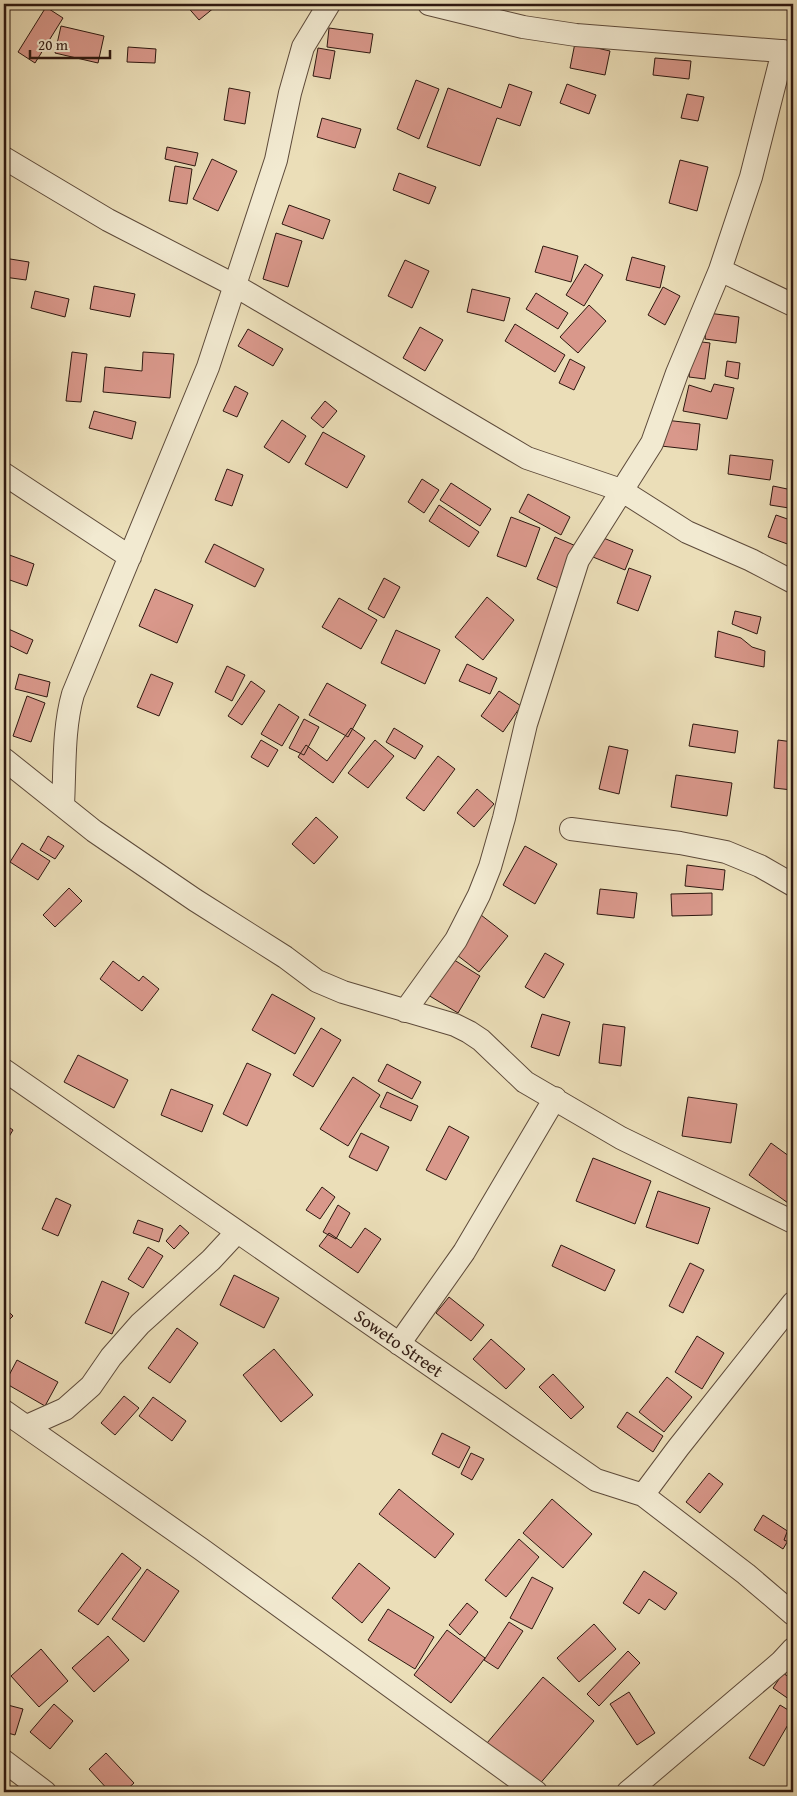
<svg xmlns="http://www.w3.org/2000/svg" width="797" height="1796" viewBox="0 0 797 1796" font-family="'Gentium Book Plus',serif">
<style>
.building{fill:#d9988b;stroke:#2e1810}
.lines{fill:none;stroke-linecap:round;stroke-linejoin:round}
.minor-casing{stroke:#5d4a3a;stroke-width:24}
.minor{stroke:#f2ead1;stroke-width:22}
.labels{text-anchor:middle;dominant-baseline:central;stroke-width:5;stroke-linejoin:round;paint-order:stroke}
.street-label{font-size:18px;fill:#2e1810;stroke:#f2ead1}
</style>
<rect width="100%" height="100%" fill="#ebdeb8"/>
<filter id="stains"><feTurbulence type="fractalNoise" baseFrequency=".004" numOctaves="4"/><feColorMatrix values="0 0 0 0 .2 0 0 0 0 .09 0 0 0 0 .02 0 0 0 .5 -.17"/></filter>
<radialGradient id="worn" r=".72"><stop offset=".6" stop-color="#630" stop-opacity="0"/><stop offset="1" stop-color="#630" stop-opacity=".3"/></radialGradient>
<path class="building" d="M185 4H212L215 7 199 20Z
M46 7 63 18 35 63 18 52Z
M61 26 104 36 98 63 55 53Z
M329 28 373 34 370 53 327 47Z
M575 43 610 51 605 75 570 68Z
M128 47 156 49 155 63 127 62Z
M318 48 335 51 330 79 313 76Z
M655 58 691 61 689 79 653 75Z
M416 80 439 89 419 139 397 129Z
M509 84 532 92 520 126 497 118 480 166 427 147 448 88 501 108Z
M567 84 596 95 589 114 560 103Z
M229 88 250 92 245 124 224 120Z
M687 94 704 97 698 121 681 118Z
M322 118 361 129 355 148 317 137Z
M167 147 198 153 195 166 165 159Z
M212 159 237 171 218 211 193 199Z
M680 160 708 167 697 211 669 203Z
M175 166 192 169 187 204 169 201Z
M399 173 436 187 429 204 393 190Z
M289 205 330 220 323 239 282 224Z
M276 233 302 241 288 287 263 279Z
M543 246 578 256 571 282 535 272Z
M632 257 665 266 660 288 626 280Z
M4 258 29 262 26 280 4 277Z
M405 260 429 271 412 308 388 296Z
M585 264 603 275 584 306 566 295Z
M94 286 135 294 130 317 90 309Z
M663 287 680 296 665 325 648 315Z
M472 289 510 298 504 321 467 312Z
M35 291 69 299 65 317 31 308Z
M536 293 568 313 558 329 526 309Z
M589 305 606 321 578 353 560 337Z
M708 313 739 317 736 343 705 339Z
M515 324 565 355 555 372 505 341Z
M420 327 443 340 425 371 403 358Z
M248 329 283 349 273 366 238 346Z
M694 341 710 343 705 379 689 377Z
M72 352 87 354 81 402 66 401Z
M143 352 174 354 170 398 103 392 105 367 142 371Z
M570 359 585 367 574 390 559 383Z
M727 361 740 363 738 379 725 376Z
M714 384 734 388 727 419 683 411 689 385 711 392Z
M235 386 248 393 237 417 223 411Z
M325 401 337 411 323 428 311 418Z
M94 411 136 422 132 439 89 428Z
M282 420 306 436 289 463 264 447Z
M665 420 700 424 697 450 661 446Z
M323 432 365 456 347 488 305 464Z
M730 455 773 460 770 480 728 474Z
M227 469 243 475 232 506 215 500Z
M422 479 439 490 424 513 408 502Z
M451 483 491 509 480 526 440 500Z
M773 486 792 490 789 508 770 505Z
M528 494 570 517 561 535 519 512Z
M439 505 479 532 469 547 429 521Z
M776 515 793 521V546L768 537Z
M511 517 540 528 526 567 497 556Z
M555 537 576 546 558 588 537 579Z
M601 537 633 550 625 570 593 557Z
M214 544 264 569 255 587 205 562Z
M4 553 34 564 27 586 4 578Z
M629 568 651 576 638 611 617 603Z
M384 578 400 587 384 618 368 609Z
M155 589 193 605 177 643 139 626Z
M487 597 514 620 483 660 455 637Z
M339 598 377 620 361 649 322 627Z
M735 611 761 617 757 634 732 624Z
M4 627 33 640 27 654 4 643Z
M396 630 440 650 425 684 381 663Z
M718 631 741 638 752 647 765 651 764 667 715 657Z
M467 664 497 678 490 694 459 681Z
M227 666 245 675 232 701 215 692Z
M19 674 50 682 47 697 15 689Z
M151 674 173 683 159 716 137 707Z
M251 681 265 691 242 725 228 716Z
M327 683 366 705 348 737 309 715Z
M499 691 521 706 503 732 481 716Z
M27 696 45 703 31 742 13 736Z
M279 704 299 717 282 746 261 734Z
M304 719 319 727 304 755 289 748Z
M693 724 738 731 735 753 689 746Z
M351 728 365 738 333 783 298 757 306 745 327 761Z
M394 728 423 746 415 759 386 742Z
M261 740 278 750 268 767 251 757Z
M375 740 394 756 368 788 348 773Z
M778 740 793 742 792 790 774 788Z
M609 746 628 750 619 794 599 789Z
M438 756 455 769 424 811 406 798Z
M676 775 732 783 727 816 671 807Z
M477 789 494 804 474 827 457 813Z
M316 817 338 837 314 864 292 844Z
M48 836 64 846 55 859 40 850Z
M22 843 50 861 38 880 10 862Z
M525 846 557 864 535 904 503 885Z
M687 865 725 870 723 890 685 886Z
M69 888 82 901 55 927 43 915Z
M600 889 637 893 634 918 597 914Z
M712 893V915L672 916 671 894Z
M481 915 508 936 479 972 453 952Z
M545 953 564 964 544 998 525 987Z
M451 958 480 976 458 1013 428 995Z
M113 961 139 981 143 976 159 989 142 1011 100 979Z
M272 994 315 1018 295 1054 252 1030Z
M542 1014 570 1022 559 1056 531 1047Z
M603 1024 625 1027 621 1066 599 1063Z
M321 1028 341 1040 313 1087 293 1075Z
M78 1055 128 1080 114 1108 64 1082Z
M247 1063 271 1074 247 1126 223 1114Z
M387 1064 421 1082 412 1099 378 1081Z
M353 1077 380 1095 348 1146 320 1129Z
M171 1089 213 1105 202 1132 161 1115Z
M387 1092 418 1106 411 1121 380 1107Z
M688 1097 737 1104 731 1143 682 1136Z
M4 1124 13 1130 4 1145Z
M449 1126 469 1137 446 1180 426 1170Z
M361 1133 389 1147 377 1171 349 1157Z
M771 1143 793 1159V1196L788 1203 749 1175Z
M593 1158 651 1181 635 1224 576 1201Z
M322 1187 335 1197 320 1219 306 1210Z
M658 1191 710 1208 698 1244 646 1227Z
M56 1198 71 1205 58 1236 42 1229Z
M338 1205 350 1213 336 1239 323 1232Z
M138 1220 163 1229 159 1242 133 1233Z
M180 1225 189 1233 174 1249 166 1241Z
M365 1228 381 1239 358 1273 319 1246 329 1233 351 1248Z
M561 1245 615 1270 605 1291 552 1266Z
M148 1247 163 1256 143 1288 128 1279Z
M690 1263 704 1270 683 1313 669 1306Z
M234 1275 279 1298 264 1328 220 1305Z
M102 1281 129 1293 112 1334 85 1323Z
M449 1297 484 1325 471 1341 436 1313Z
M4 1307 13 1316 4 1325Z
M177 1328 198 1343 170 1383 148 1368Z
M697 1336 724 1353 702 1389 675 1372Z
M491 1339 525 1369 506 1389 473 1359Z
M274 1349 313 1395 281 1422 243 1375Z
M17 1360 58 1382 45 1406 5 1383Z
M553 1374 584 1407 571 1419 539 1387Z
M667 1377 692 1397 664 1432 639 1412Z
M124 1396 139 1408 115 1435 101 1423Z
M153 1397 186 1421 172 1441 139 1416Z
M627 1412 663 1436 653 1452 617 1427Z
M442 1433 470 1447 459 1468 432 1454Z
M471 1453 484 1459 472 1480 461 1474Z
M709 1473 723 1484 700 1513 686 1502Z
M399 1489 454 1534 435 1558 379 1514Z
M552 1499 592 1534 563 1568 523 1533Z
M763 1515 792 1534 783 1549 754 1530Z
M793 1516V1544L784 1540Z
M519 1539 539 1557 506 1597 485 1580Z
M122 1553 141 1568 98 1625 78 1611Z
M359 1563 390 1588 362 1623 332 1598Z
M147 1569 179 1591 144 1642 112 1619Z
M644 1571 677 1593 665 1610 649 1599 639 1614 623 1603Z
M532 1577 553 1588 532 1629 510 1618Z
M467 1603 478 1612 460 1635 449 1625Z
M388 1609 434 1637 415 1669 368 1640Z
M509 1622 523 1631 498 1669 484 1660Z
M594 1624 616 1649 579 1682 557 1658Z
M447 1630 485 1658 451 1703 414 1675Z
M108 1636 129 1660 94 1692 72 1668Z
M41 1649 68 1681 39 1707 11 1676Z
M628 1651 640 1663 599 1706 587 1694Z
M783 1673 793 1680V1702L773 1688Z
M543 1677 594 1721 537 1787 487 1743Z
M629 1692 655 1733 637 1745 610 1704Z
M4 1704 23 1709 15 1735 4 1732Z
M54 1704 73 1721 50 1749 30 1732Z
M780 1705 793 1713V1716L764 1766 749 1758Z
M106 1753 134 1783 124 1792H110L89 1769Z"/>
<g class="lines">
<g class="minor-casing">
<path id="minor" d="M429 4 523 27 576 35 793 52
M4 158 108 220 234 285 527 458 621 490 687 532 751 560 793 582
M720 270 793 305
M4 474 130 557
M4 759 94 831 195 900 285 957 317 981 343 992 455 1025 469 1032 481 1040 525 1082 621 1138 793 1222
M63 805C65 768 63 729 73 694L208 367 276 160 290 93 303 47 329 4
M571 829 680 843 726 852 760 866 793 885
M405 1011 456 940 479 895 490 867 504 818 526 724 578 560 652 443 677 373 720 270 751 177 783 51
M4 1070 596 1480 643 1495 746 1574 793 1614
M399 1344 464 1252 555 1098
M4 1411 201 1549 536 1792
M27 1426 65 1409 91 1386 111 1357 140 1324 211 1260 237 1232
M643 1495 678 1448 793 1303
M4 1761 45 1792
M628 1792 781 1662 793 1649"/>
</g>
<use href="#minor" class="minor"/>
</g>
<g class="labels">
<g class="street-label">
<text transform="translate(399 1343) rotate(35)">Soweto Street</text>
</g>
</g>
<rect width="797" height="1796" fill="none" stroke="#ebdeb8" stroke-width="20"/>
<rect x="5" y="5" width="787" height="1786" fill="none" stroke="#2e1810" stroke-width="2.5"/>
<rect x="10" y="10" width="777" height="1776" fill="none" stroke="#2e1810"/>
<path d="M30 50v8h80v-8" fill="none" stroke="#2e1810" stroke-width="2.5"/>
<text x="38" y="50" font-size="15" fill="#2e1810" stroke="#f2ead1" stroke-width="4" paint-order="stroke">20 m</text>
<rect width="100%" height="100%" filter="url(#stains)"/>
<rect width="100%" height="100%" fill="url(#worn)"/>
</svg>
